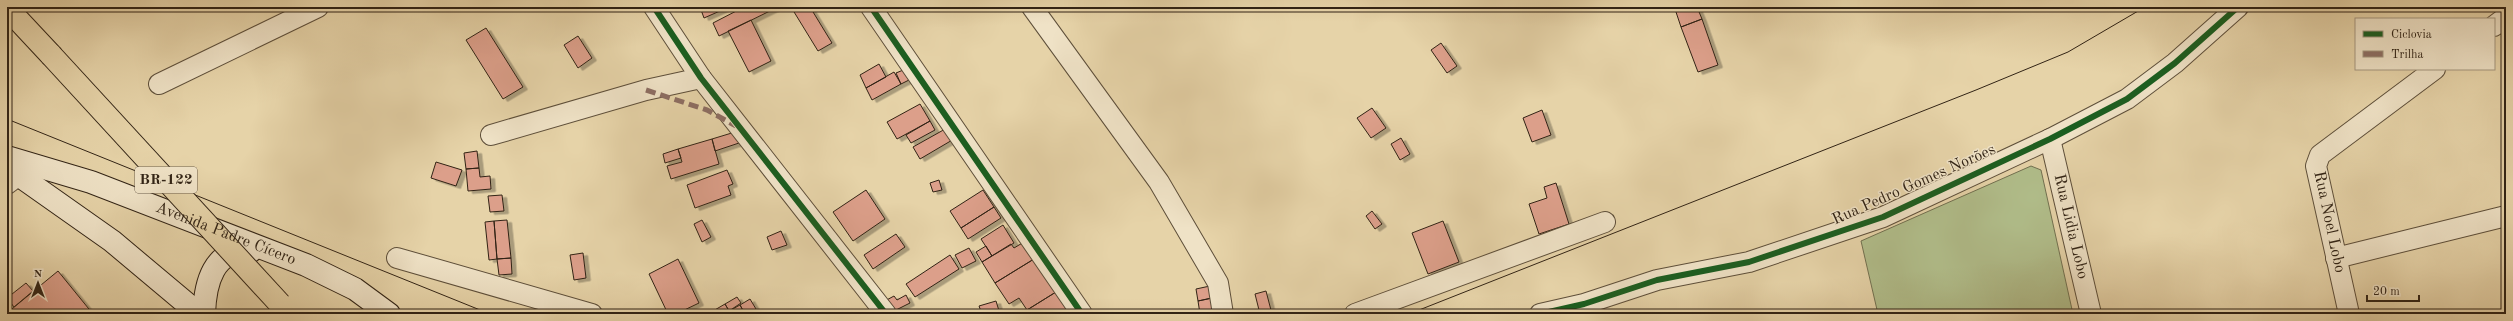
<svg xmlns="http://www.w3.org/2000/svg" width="2513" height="321" viewBox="0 0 2513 321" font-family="'Old Standard TT',serif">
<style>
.green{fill:#b1be8b;stroke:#717050}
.building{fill:#dc9f8a;stroke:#312315;filter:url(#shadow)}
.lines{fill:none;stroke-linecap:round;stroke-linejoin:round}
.street-casing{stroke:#5e4f3a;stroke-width:22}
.secondary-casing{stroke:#312315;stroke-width:24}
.highway-casing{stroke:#312315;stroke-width:24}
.street{stroke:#efe2c6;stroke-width:20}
.secondary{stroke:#efe2c6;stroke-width:22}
.highway{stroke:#e6d3a8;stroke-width:22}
.tram{stroke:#312315;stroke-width:1}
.highway-bridge-casing{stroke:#312315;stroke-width:24;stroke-linecap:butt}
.highway-bridge{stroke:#e6d3a8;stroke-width:22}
.quiet{stroke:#8d6e63;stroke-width:5;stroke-dasharray:10 5;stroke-linecap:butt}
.cycleway-casing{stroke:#efe2c6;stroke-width:8}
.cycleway{stroke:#1b5e20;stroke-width:6}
.labels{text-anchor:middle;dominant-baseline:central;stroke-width:3;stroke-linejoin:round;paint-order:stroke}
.shield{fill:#efe2c6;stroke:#6a5c4a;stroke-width:1}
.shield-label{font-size:15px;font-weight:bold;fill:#312315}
.street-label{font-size:16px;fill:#312315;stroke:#efe2c6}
</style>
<defs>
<filter id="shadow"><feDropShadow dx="4.5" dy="2.5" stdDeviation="0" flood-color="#0004"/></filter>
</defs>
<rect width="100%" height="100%" fill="#e6d3a8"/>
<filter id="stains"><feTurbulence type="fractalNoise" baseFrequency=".005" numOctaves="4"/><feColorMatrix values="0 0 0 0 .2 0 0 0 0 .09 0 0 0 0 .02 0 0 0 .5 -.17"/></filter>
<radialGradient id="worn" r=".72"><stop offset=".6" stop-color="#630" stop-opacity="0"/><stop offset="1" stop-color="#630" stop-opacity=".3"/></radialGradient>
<path class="green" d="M2031 166 2041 170 2073 314H1878L1861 241Z"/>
<path class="building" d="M700 7H729L704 18Z
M744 7 776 8 719 36 713 23Z
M791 7H810L832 43 818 51Z
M1680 7H1697L1702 19 1681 27 1675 9Z
M1702 19 1718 65 1698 72 1681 27Z
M751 20 771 61 749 72 728 31Z
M486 28 523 87 503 99 466 40Z
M578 36 592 58 578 68 564 45Z
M1441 43 1457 66 1447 73 1431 50Z
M879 64 886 77 866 88 860 75Z
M908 68 913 78 901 84 896 73Z
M894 72 901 84 872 100 866 88Z
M920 104 930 121 897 139 887 122Z
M1372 108 1386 128 1371 138 1357 118Z
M1542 110 1551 135 1532 142 1523 118Z
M930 121 935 130 911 143 906 135Z
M947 128 954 139 920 159 913 147Z
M735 132 739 143 715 151 712 139Z
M1401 138 1410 154 1400 160 1391 144Z
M712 139 719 164 671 179 667 166 682 162 678 149Z
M678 149 681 158 665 163 663 154Z
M477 151 479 168 466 169 464 153Z
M436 162 462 170 456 186 431 178Z
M479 168 480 177 490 176 491 189 468 191 466 169Z
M727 170 733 184 728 186 731 195 695 208 687 185Z
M939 180 942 190 933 192 930 183Z
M1556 183 1569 224 1539 234 1529 204 1547 198 1544 187Z
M866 190 885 219 853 241 833 212Z
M983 190 994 207 961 228 950 211Z
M502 195 504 211 490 212 488 196Z
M994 207 1001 218 968 239 961 228Z
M1372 211 1382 224 1375 229 1366 216Z
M507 220 511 258 497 259 494 221Z
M702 220 711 237 702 242 694 224Z
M494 221 497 259 489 260 485 222Z
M1443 221 1459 262 1428 274 1412 233Z
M1003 225 1014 243 992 256 981 239Z
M781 231 787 245 772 250 767 237Z
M896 234 905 247 873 269 864 255Z
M1024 242 1034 259 995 283 982 262 1011 244 1014 248Z
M986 246 992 256 982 262 976 252Z
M969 248 976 261 962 268 955 255Z
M583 253 586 278 574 280 570 255Z
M950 255 959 269 915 297 906 284Z
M511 258 512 274 499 275 497 259Z
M678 259 699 303 676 314H668L649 274Z
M1034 259 1056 292 1027 310 1019 298 1009 304 995 283Z
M58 271 93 314H7V313Z
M26 283 33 291 14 307 7 298Z
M1210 286 1212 298 1198 301 1196 289Z
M1266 291 1272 314H1260L1255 294Z
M1056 292 1068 309 1061 314H1026L1027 310Z
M906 295 910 303 890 313 883 302 894 296 897 300Z
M737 297 741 303 729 311 725 304Z
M1212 298 1216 314H1200L1198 301Z
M750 299 759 314H745L740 305Z
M996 301 1000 314H982L979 306Z
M725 304 731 314H714L713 311Z
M740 305 745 314H731L729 311Z"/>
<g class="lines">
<g class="street-casing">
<g id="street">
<path d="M654 7 701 78 886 314"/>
<path d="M871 7 1082 314"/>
<path d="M1032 7 1159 182 1218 283 1223 314"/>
<path d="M2494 26 2506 17"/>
<path d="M159 84 318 7"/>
<path d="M491 135 646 90 701 78"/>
<path id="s1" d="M2050 139 2091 314"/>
<path d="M7 184 19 175"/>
<path d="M397 258 592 314"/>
<path d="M2336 258 2506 216"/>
<path d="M1355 314 1605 222"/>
<path d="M1540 314 1584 304 1657 280 1749 262 1883 217 2050 139 2127 99 2175 63 2238 7"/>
<path d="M2349 314 2316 166 2320 155 2435 69"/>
</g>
</g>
<g class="secondary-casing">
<g id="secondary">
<path id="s2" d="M7 157 91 182 306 265 355 289 389 314"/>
<path d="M7 167 112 241 199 314"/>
<path d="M204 314C205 284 213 248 251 251"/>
</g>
</g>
<g class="highway-casing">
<path id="highway" d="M7 8 51 55"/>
</g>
<use href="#street" class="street"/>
<use href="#secondary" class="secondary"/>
<use href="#highway" class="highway"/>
<path class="tram" d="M7 119 490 314
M1409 314 1976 90 2068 52 2145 7"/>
<g class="highway-bridge-casing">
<path id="highway-bridge" d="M51 55 280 304"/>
</g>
<use href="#highway-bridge" class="highway-bridge"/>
<path class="quiet" d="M646 90 707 110 736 126"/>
<g class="cycleway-casing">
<path id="cycleway" d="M654 7 701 78 886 314
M871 7 1082 314
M1540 314 1584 304 1657 280 1749 262 1883 217 2050 139 2127 99 2175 63 2238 7"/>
</g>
<use href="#cycleway" class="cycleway"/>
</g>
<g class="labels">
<rect class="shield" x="135" y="167" width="62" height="26" rx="3"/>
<g class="shield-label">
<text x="166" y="180">BR-122</text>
</g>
<g class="street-label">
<text transform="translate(1914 185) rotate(-24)">Rua Pedro Gomes Norões</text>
<text transform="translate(2329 222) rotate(78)">Rua Noel Lobo</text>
<text stroke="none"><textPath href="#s1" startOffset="90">Rua Lidia Lobo</textPath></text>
<text stroke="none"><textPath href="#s2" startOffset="232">Avenida Padre Cícero</textPath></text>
</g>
</g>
<rect width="2513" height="321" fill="none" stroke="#e6d3a8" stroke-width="24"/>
<rect x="8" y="8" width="2497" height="305" fill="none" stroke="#312315" stroke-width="2"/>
<rect x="12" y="12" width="2489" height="297" fill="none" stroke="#312315"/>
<rect x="2355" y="18" width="140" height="52" fill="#efe2c6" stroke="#a3967f"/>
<rect x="2363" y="31" width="20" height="6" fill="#1b5e20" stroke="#a3967f"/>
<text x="2391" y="38" font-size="12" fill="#312315">Ciclovia</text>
<rect x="2363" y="51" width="20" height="6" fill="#8d6e63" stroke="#a3967f"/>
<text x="2391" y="58" font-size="12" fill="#312315">Trilha</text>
<g transform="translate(38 283)" stroke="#efe2c6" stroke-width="3" paint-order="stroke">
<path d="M0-3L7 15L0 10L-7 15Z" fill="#312315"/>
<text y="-6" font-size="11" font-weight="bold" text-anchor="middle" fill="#312315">N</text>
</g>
<path d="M2367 295v6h52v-6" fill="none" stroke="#312315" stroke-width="2"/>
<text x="2373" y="295" font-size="12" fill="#312315" stroke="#efe2c6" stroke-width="3" paint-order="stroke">20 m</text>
<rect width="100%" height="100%" filter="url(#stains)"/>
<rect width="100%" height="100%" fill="url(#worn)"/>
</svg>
